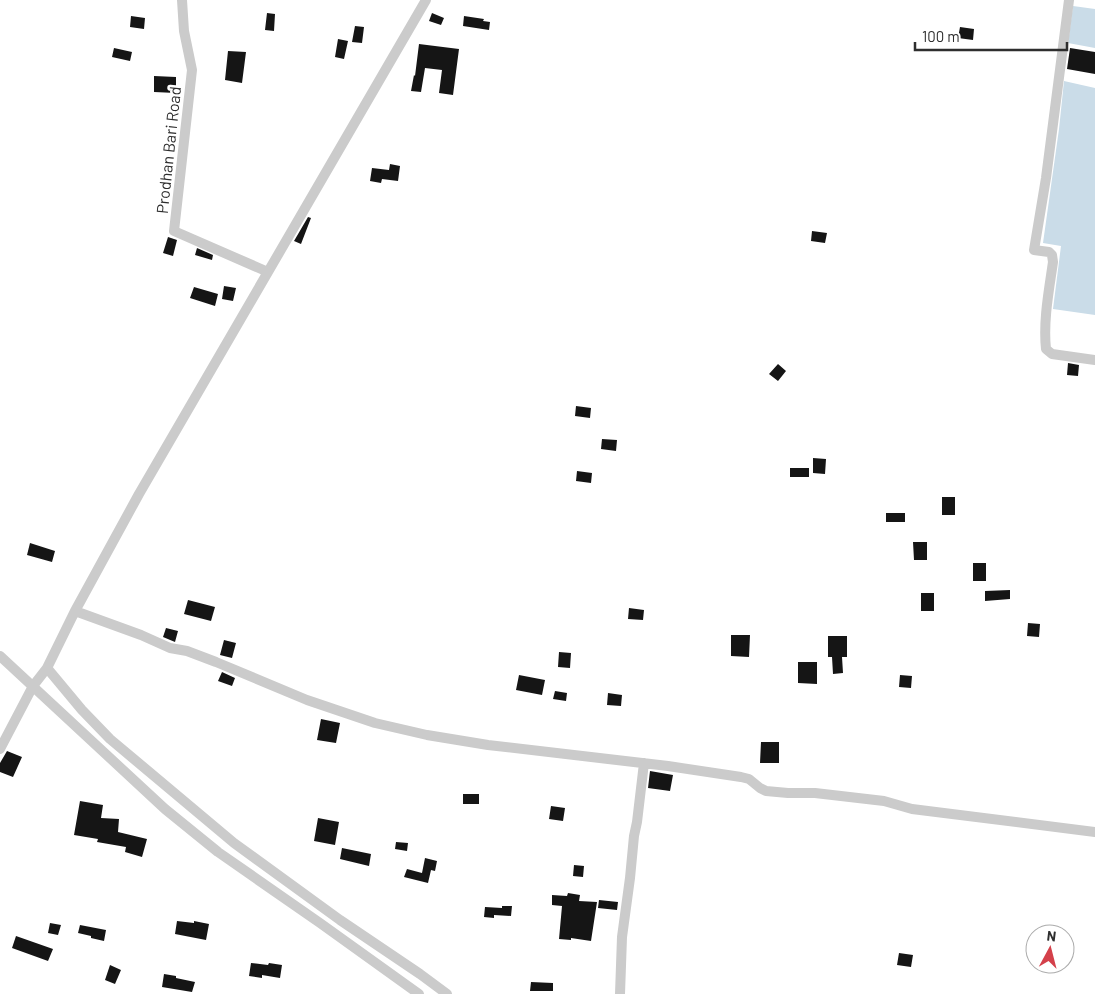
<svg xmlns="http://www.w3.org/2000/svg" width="1095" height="994" viewBox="0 0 1095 994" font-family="Barlow,sans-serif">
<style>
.water{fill:#cadce8}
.building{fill:#151515}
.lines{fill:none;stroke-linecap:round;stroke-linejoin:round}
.street{stroke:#cbcbcb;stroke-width:10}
.labels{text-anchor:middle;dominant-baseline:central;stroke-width:5;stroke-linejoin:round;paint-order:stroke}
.street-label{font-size:16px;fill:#2e2e2e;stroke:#fff}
</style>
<rect width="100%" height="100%" fill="#fff"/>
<path class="water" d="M1073 6 1095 9V48L1068 43Z
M1064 81 1095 88V315L1053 309 1061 246 1043 243 1059 129Z"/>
<path class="building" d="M267 13 275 14 274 31 265 30Z
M432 13 444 18 441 25 429 21Z
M131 16 145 18 144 29 130 27Z
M464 16 484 19 483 21 490 22 489 30 463 26Z
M355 26 364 27 362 43 352 42Z
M960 27 974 29 973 40 958 38Z
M338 39 348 41 344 59 335 57Z
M419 44 459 49 453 95 439 93 442 70 425 68 421 92 411 91 414 75 415 76Z
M114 48 132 52 130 61 112 57Z
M1070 48 1095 52V74L1067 69Z
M228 51 246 52 242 83 225 80Z
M154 76 176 77V93L154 92Z
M390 164 400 166 398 181 382 179 381 183 370 181 372 168 389 170Z
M308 217 311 218 301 244 294 241Z
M812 231 827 233 825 243 811 241Z
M168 237 177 240 173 256 163 253Z
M197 248 213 255 212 260 195 255Z
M224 286 236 288 233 301 222 299Z
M194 287 218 294 215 306 190 298Z
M1068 363 1079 365 1078 376 1067 375Z
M778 364 786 371 778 381 769 374Z
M576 406 591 408 590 418 575 416Z
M602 439 617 440 616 451 601 449Z
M813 458 826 459 825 474 813 473Z
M790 468H809V477H790Z
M577 471 592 473 591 483 576 481Z
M942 497H955V515H942Z
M886 513H905V522H886Z
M913 542H927V560H914Z
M30 543 55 551 52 562 27 555Z
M973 563H986V581H973Z
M1010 590V599L985 601V591Z
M921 593H934V611H921Z
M188 600 215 607 211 621 184 614Z
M629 608 644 610 643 620 628 619Z
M1028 623 1040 624 1039 637 1027 636Z
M166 628 178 631 175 642 163 637Z
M731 635H750L749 657 731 656Z
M828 636H847V657H842L843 673 833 674 832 657H828Z
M224 640 236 643 232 658 220 655Z
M559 652 571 653 570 668 558 667Z
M798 662H817V684L798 683Z
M222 672 235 678 232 686 218 681Z
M519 675 545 680 542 695 516 690Z
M900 675 912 676 911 688 899 687Z
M555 691 567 693 566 701 553 699Z
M608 693 622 695 621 706 607 705Z
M321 719 340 723 336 743 317 740Z
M761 742H779V763H760Z
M7 751 22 757 13 777 0 772V763Z
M650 771 673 775 670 791 648 788Z
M463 794H479V804H463Z
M80 801 103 805 101 818 119 819 118 832 147 839 142 857 125 852 126 847 97 842 98 839 74 835Z
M551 806 565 808 563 821 549 819Z
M318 818 339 822 335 845 314 841Z
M396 842 408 843 407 851 395 849Z
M342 848 371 854 369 866 340 859Z
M425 858 437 861 435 871 431 870 428 883 404 877 407 869 422 873Z
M574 865 584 866 583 877 573 876Z
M568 893 580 895 579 901 597 902 591 941 571 938V940L559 939 562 906 552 905V895L567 896Z
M599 900 618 902 617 910 598 908Z
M502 906H512L511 916 494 915V918L484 917 485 907 502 908Z
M177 921 194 923V921L209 924 206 940 175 934Z
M50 923 61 925 58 935 48 933Z
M80 925 106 930 104 941 91 938V936L78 933Z
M16 936 53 949 48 961 12 948Z
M899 953 913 955 911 967 897 965Z
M251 963 268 965 269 963 282 965 280 978 262 975V978L249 976Z
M110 965 121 970 115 984 105 980Z
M164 974 176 976V978L195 982 192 992 162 987Z
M531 982 553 983V991H530Z"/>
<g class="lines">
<path class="street" d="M182 0 184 31 192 70 174 231 268 272
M1069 0 1046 178 1034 250 1049 252 1052 255 1053 262C1049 290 1043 321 1046 349L1052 354 1095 360
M75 611 141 635 170 648 187 651 216 662 307 700 375 723 427 735 488 745 668 766 741 777 749 779 760 788 766 791 788 793H815L884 801 912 809 1095 832
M0 656 165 809 218 852 320 923 419 994
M47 668 82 710 110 739 234 843 340 920 420 974 447 994
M0 749 33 686 47 668 75 611 139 494 426 0
M620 994 622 937 630 878 634 836 637 822 644 763"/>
</g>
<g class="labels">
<g class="street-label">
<text transform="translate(168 150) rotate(-84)">Prodhan Bari Road</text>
</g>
</g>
<g transform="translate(1050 949) rotate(7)"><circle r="24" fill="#ffffff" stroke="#ababab"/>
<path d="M0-4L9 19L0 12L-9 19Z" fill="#d4404a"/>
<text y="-8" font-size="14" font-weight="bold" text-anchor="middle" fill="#2e2e2e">N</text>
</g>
<path d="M915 42v8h152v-8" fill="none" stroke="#2e2e2e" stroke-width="2.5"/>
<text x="922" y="42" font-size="15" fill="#2e2e2e" stroke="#ffffff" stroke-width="4" paint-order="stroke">100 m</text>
</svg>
